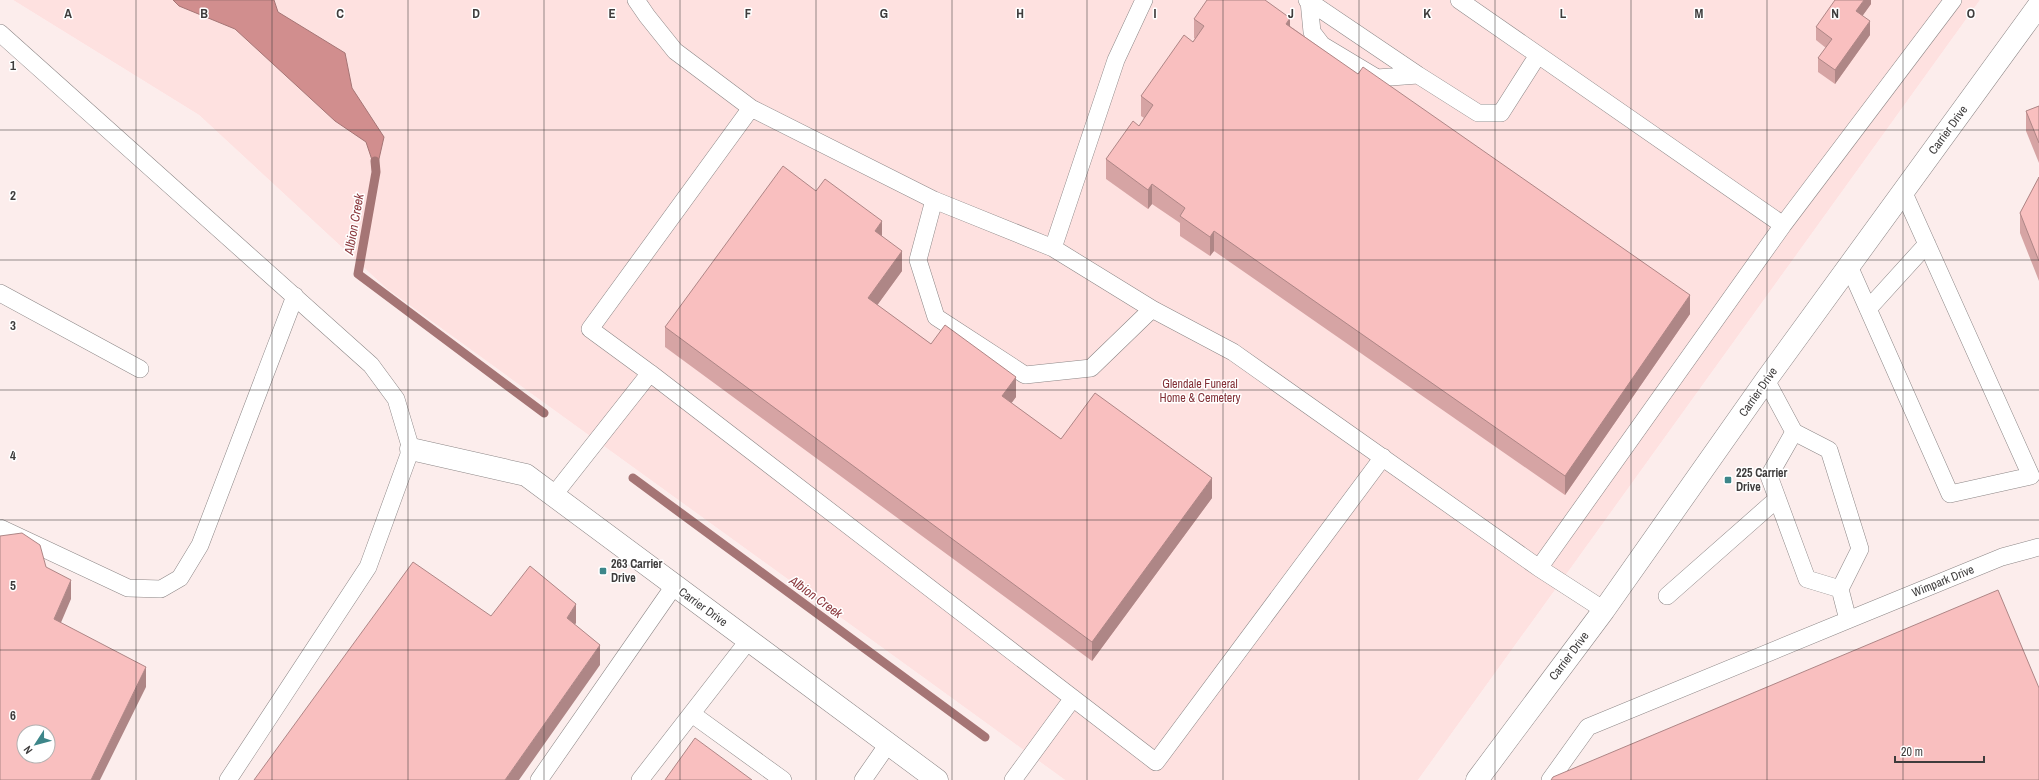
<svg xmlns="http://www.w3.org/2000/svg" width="2039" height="780" viewBox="0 0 2039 780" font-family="'Archivo Narrow',sans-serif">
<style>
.built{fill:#fcedec;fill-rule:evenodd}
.green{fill:#fee1e0}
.water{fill:#d18e8e;stroke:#a57575}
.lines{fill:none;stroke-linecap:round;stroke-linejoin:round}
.stream{stroke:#a57575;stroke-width:9}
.service-casing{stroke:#8c8686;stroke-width:18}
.minor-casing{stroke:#8c8686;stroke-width:23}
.service{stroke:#fff;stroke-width:17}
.minor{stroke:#fff;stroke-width:22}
.wall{fill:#d6a4a4}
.shaded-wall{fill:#ae8686}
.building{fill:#f9bfbf;stroke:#ae8686;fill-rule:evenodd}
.grid{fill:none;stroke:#3e3c3c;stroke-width:1;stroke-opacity:0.55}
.poi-dot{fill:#3d8689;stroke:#fff;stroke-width:1.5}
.labels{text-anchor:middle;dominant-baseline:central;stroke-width:3;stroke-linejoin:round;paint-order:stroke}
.street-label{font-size:12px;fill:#3e3c3c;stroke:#fff}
.park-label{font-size:12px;fill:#823036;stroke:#fff}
.poi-label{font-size:12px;font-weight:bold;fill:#3e3c3c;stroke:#fff;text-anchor:start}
.water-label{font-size:13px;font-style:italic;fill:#8c393e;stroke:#fff}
.grid-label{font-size:13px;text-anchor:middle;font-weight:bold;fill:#3e3c3c;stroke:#fff;stroke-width:3;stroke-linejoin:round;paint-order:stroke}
</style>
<rect width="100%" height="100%" fill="#fffafa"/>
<path class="built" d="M0 0H13L199 115 387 289 1065 780H0ZM24 732H48V756H24Z
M1980 0H2039V780H1418Z"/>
<path class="green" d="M13 0H1980L1418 780H1065L387 289 199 115Z"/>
<path class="water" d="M173 0H274L278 12 345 53 352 88 384 137 376 172 366 142 335 121 235 29 179 6Z"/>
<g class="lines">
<path class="stream" d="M375 161 376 172 358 274 544 413
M633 478 985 737"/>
<g class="service-casing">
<path id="service" d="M636 0 647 16 675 51 751 108 934 200 1053 248 1152 309 1233 352 1539 568 1604 610
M1307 0 1418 75 1478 113H1501L1538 55
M1459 0 1783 225
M1309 1 1312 32 1322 45 1377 78 1418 75
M0 33 371 365 396 399 411 449 368 567 228 780
M934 200 918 260 936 317 1025 375 1091 368 1152 309
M1053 248 1116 60 1144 0
M1849 266 1950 494 2031 476 1903 191
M0 293 140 369
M1868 309 1927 244
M650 373 1156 762 1383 457
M1794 432 1769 476 1807 579 1840 589
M553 496 650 373 590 329 751 108
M0 528 128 588 161 589 180 578 200 545 295 296
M1539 568 1783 225 1953 0
M1667 596 1777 499
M1848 620 2002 557 2039 547
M692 714 783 780
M539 780 674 586
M640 780 748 641
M863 780 888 744
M1013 780 1073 698
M1550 780 1588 727 1848 620 1840 589 1860 549 1829 450 1794 432 1766 380"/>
</g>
<g class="minor-casing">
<path id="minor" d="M411 449 526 475 937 780
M1477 780 1604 610 1766 380 2039 5"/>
</g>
<use href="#service" class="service"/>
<use href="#minor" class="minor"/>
</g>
<path class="wall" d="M1871 0V4L1862 16 1870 35 1835 84 1818 72V58L1826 48 1816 40V27Z
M1194 19 1290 26 1690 314 1565 495 1214 251 1210 256 1180 236V223L1152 204 1148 209 1106 179V159L1139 126 1144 118 1141 116V96L1195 39 1194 38Z
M2039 106V163L2026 131V111Z
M2039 177V281L2020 233V213Z
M816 191 882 236 902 271 877 305 931 344 1016 397 1011 403 1061 439 1212 498 1092 661 665 347V327Z"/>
<path class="shaded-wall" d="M1864 0H1871V4L1856 25V11Z
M1290 18V38L1286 24Z
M1870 21V35L1835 84V70Z
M1152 184V204L1148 209V190Z
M882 221V241L875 231Z
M1214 231V251L1210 256V237Z
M902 251V271L868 318V298Z
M1690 295V314L1565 495V476Z
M1016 377V397L1002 416V396Z
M1212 478V498L1092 661V642Z
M71 580V599L54 639V619Z
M576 604V623L567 638V618Z
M600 645V665L519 780H505Z
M146 667V687L100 780H91Z"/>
<path class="building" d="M1207 0H1265L1290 18 1286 24 1358 74 1363 67 1690 295 1565 476 1214 231 1210 237 1180 216 1185 208 1152 184 1148 190 1106 159 1133 121 1139 126 1153 105 1141 96 1184 35 1193 42 1204 26 1194 19Z
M1835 0H1864L1856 11 1870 21 1835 70 1818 58 1832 39 1816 27Z
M2039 106V143L2026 111Z
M783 166 816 191 825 179 882 221 875 231 902 251 868 298 931 344 945 325 1016 377 1002 396 1061 439 1095 393 1212 478 1092 642 665 327Z
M2039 177V261L2020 213Z
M22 533 40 545 46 567 71 580 54 619 146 667 91 780H0V536ZM24 732H48V756H24Z
M413 562 491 616 530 566 576 604 567 618 600 645 505 780H254Z
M1998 590 2039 688V780H1551L1553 777Z
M695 738 752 780H665Z"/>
<path class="grid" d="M136 0V780M272 0V780M408 0V780M544 0V780M680 0V780M816 0V780M952 0V780M1087 0V780M1223 0V780M1359 0V780M1495 0V780M1631 0V780M1767 0V780M1903 0V780M0 130H2039M0 260H2039M0 390H2039M0 520H2039M0 650H2039"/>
<g class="poi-dot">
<rect x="1724" y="476" width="8" height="8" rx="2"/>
<rect x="599" y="567" width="8" height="8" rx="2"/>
</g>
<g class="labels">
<g class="street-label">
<text transform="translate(1948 130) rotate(-54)">Carrier Drive</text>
<text transform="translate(1758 392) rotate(-55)">Carrier Drive</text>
<text transform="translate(1943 581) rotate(-22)">Wimpark Drive</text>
<text transform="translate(703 607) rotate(36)">Carrier Drive</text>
<text transform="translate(1569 656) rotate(-53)">Carrier Drive</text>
</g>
<g class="park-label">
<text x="1200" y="384">Glendale Funeral<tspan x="1200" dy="14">Home &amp; Cemetery</tspan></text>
</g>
<g class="poi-label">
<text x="1736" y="473">225 Carrier<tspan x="1736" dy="14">Drive</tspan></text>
<text x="611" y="564">263 Carrier<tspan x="611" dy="14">Drive</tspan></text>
</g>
<g class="water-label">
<text transform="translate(354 224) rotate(-80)">Albion Creek</text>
<text transform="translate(816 597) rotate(36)">Albion Creek</text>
</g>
</g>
<g class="grid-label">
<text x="68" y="18">A</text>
<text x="204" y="18">B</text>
<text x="340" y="18">C</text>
<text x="476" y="18">D</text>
<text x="612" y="18">E</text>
<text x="748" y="18">F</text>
<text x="884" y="18">G</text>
<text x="1020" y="18">H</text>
<text x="1155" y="18">I</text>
<text x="1291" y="18">J</text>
<text x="1427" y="18">K</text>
<text x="1563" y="18">L</text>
<text x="1699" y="18">M</text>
<text x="1835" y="18">N</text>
<text x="1971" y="18">O</text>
<text x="13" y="70">1</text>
<text x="13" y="200">2</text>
<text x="13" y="330">3</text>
<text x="13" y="460">4</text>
<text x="13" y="590">5</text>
<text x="13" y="720">6</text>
</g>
<g transform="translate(36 744) rotate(234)"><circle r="19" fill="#ffffff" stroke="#b2b1b1"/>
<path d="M0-3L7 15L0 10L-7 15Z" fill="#3d8689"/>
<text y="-6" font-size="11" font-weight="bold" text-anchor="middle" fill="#3e3c3c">N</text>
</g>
<path d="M1895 756v6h89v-6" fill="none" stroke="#3e3c3c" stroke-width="2"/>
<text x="1901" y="756" font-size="12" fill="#3e3c3c" stroke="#ffffff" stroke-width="3" paint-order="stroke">20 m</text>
</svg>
